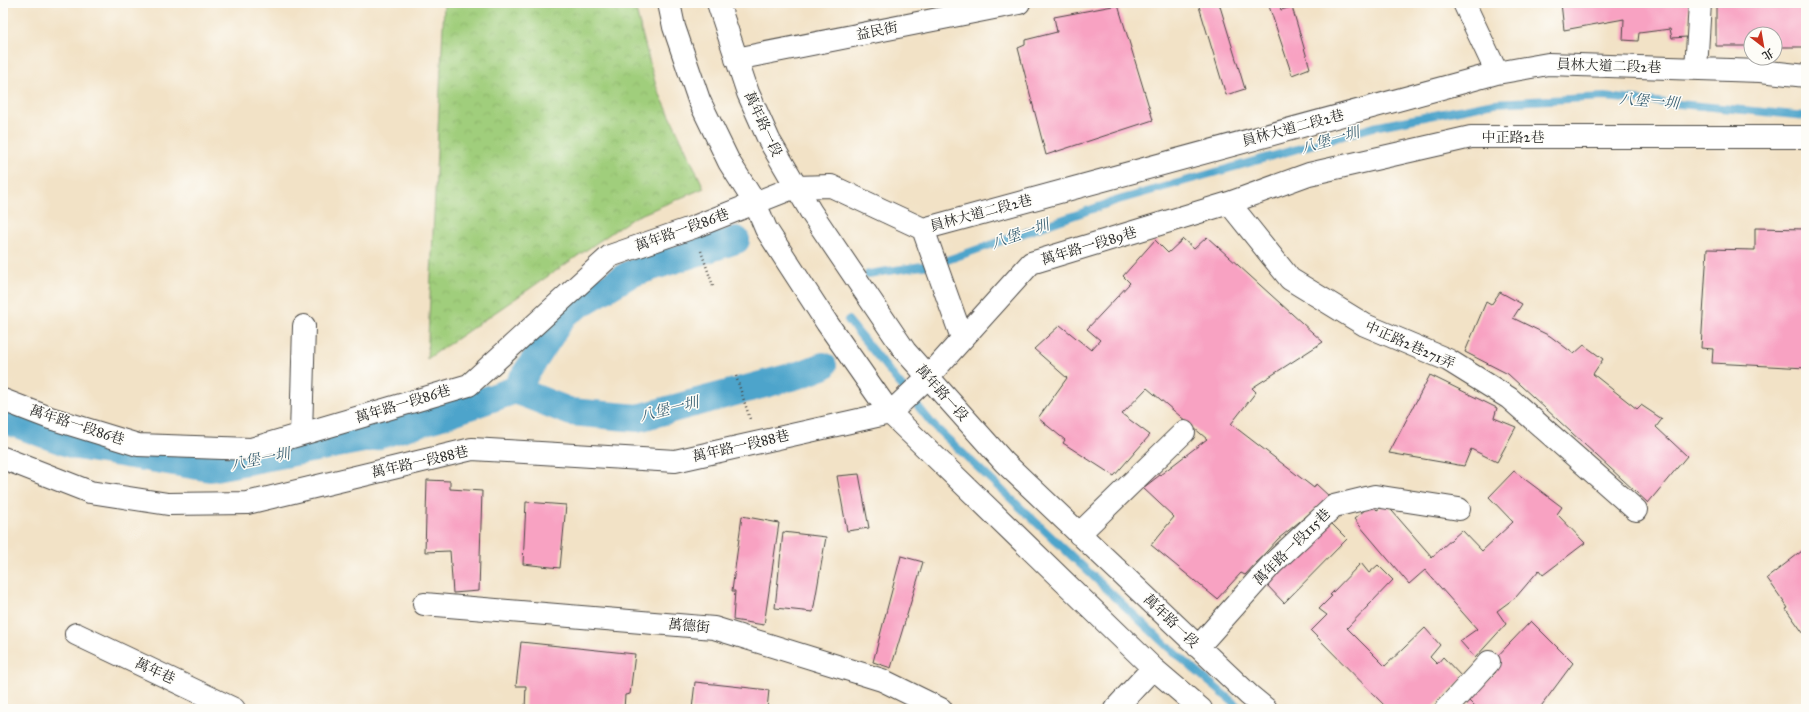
<svg xmlns="http://www.w3.org/2000/svg" width="1809" height="712" viewBox="0 0 1809 712" font-family="'IM FELL Great Primer','Noto Serif TC',serif">
<style>
.park{fill:url(#park-crowns);stroke:#667c54}
.lines{fill:none;stroke-linecap:round;stroke-linejoin:round}
.stream{stroke:#4ea4cb;stroke-width:8}
.canal{stroke:#4ea4cb;stroke-width:28}
.building{fill:#f8a2c2}
.minor-casing{stroke:#494642;stroke-width:24}
.path{stroke:#494642;stroke-width:2.5;stroke-dasharray:1 3;stroke-linecap:butt}
.minor{stroke:#fff;stroke-width:22}
.labels{text-anchor:middle;dominant-baseline:central;stroke-width:3;stroke-linejoin:round;paint-order:stroke}
.street-label{font-size:14px;fill:#2b2b2b;stroke:#fdfcf7}
.water-label{font-size:15px;font-style:italic;fill:#3b6173;stroke:#fdfcf7}
</style>
<defs>
<pattern id="park-crowns" width="20" height="18" patternUnits="userSpaceOnUse"><rect width="20" height="18" fill="#a0ce7c"/><path d="M2 6a3 3 0 1 1 6 0M12 15a3 3 0 1 1 6 0" fill="none" stroke="#8ab16b"/></pattern>
</defs>
<rect width="100%" height="100%" fill="#fdfcf7"/>
<filter id="ink" filterUnits="userSpaceOnUse"><feTurbulence type="fractalNoise" baseFrequency=".025" numOctaves="2"/><feDisplacementMap in="SourceGraphic" scale="8" xChannelSelector="R" yChannelSelector="G"/><feConvolveMatrix kernelMatrix="1 2 1 2 8 2 1 2 1" color-interpolation-filters="sRGB"/></filter>
<filter id="wash" filterUnits="userSpaceOnUse"><feTurbulence type="fractalNoise" baseFrequency=".012" numOctaves="4" result="noise"/><feDisplacementMap in="SourceGraphic" scale="16" xChannelSelector="R" yChannelSelector="G"/><feGaussianBlur stdDeviation="0.9" result="paint"/><feColorMatrix in="noise" values="0 0 0 0 0 0 0 0 0 0 0 0 0 0 0 0 0 1.4 0 .05"/><feComposite in="paint" operator="in"/></filter>
<g filter="url(#wash)">
<rect width="100%" height="100%" fill="#f2e2c6"/>
<path class="park" d="M457 3H634L656 86 704 188 633 218 427 359 444 5Z"/>
<g class="lines">
<path class="stream" d="M868 274 936 264 1115 201 1374 127 1494 103 1604 97 1806 116
M848 320 934 426 1169 648 1241 709"/>
<path class="canal" d="M515 390 565 313 630 274 736 240
M3 419 77 446 210 468 369 438 438 417 515 390 571 412 638 418 802 374 823 366"/>
</g>
<g id="blocks">
<path class="building" d="M1198 3H1219L1245 89 1226 95Z
M1268 3H1279L1281 10 1292 7 1310 68 1292 75Z
M1561 3H1689L1687 37 1672 38 1670 29 1639 33 1638 41 1623 40 1624 19 1564 30Z
M1716 3H1806V47H1775V34H1751V46H1716Z
M1118 5 1153 120 1046 155 1018 48 1025 45V40L1057 32 1054 17Z
M1755 228 1806 229V368L1712 363 1713 349 1701 348 1707 249 1755 250Z
M1207 237 1323 342 1252 388 1256 392 1231 424 1314 488 1316 484 1330 497 1278 539 1245 575 1241 573 1217 599 1151 545 1174 517 1143 488 1207 439 1147 388 1122 414 1150 435 1114 476 1063 443 1065 440 1038 418 1067 378 1034 349 1060 325 1091 350 1100 340 1087 329 1130 283 1123 276 1155 240 1168 253 1183 239 1194 249Z
M1500 292 1522 304 1513 318 1550 336 1574 354 1584 345 1603 359 1593 374 1637 409 1641 405 1662 419 1656 427 1687 456 1648 503 1508 374 1465 352 1486 302 1491 305Z
M1430 375 1497 408 1494 418 1516 427 1497 462 1471 449 1464 466 1389 453Z
M1514 471 1562 507 1557 514 1585 543 1543 575 1539 570 1516 597 1497 611 1506 624 1475 658 1460 641 1477 629 1425 570 1409 584 1354 519 1372 504 1377 510 1386 504 1432 557 1462 530 1482 551 1513 522 1489 497Z
M859 474 869 528 847 531 837 476Z
M427 480 450 481V489L482 491 479 591 453 593 450 551 425 552Z
M526 502 566 505 560 568 523 564Z
M742 516 779 523 764 625 733 620 735 591H732Z
M1330 522 1347 539 1284 603 1266 584Z
M783 532 826 537 813 612 775 608Z
M1806 548V637L1786 609 1788 608 1767 578Z
M901 556 923 562 891 668 873 662Z
M1361 563 1369 573 1378 565 1393 580 1347 628 1385 666 1425 628 1440 645 1430 657 1437 664 1443 657 1463 678 1431 709H1388L1311 631 1327 615 1319 609 1332 596 1330 595Z
M1531 621 1573 663 1539 709H1477L1468 700 1496 672 1489 665Z
M521 642 635 654 630 694 625 695 624 709H525L526 686H516Z
M695 682 769 690 767 709H692Z"/>
</g>
</g>
<g filter="url(#ink)">
<use href="#blocks" fill-opacity="0" stroke="#494642" stroke-width="1"/>
<g class="lines">
<g class="minor-casing">
<path id="minor" d="M669 3 674 27 699 100 729 162 755 203 766 229 827 323 890 413 1153 668 1201 709
M718 3 748 93 769 140 811 212 905 351 1004 462 1249 695 1266 709
M1464 3 1497 73
M736 59 1019 3
M1696 69 1700 3
M1229 203 1290 279 1365 325 1448 360 1509 398 1636 510
M923 229 962 338
M3 400 50 418 138 445 251 449 469 385 610 256 694 227 795 187 831 186 923 229 1497 73 1548 64 1760 71 1806 76
M301 434 304 326
M3 458 90 492 168 504 247 503 472 449 675 461 890 413 928 377 1031 263 1229 203 1309 174 1471 137H1806
M1079 534 1184 432
M424 604 714 628 882 680 941 709
M76 634 234 709
M1198 647 1272 564 1334 506 1375 496 1459 509
M1115 709 1153 668
M1446 709 1489 662"/>
</g>
<path class="path" d="M701 251 713 286
M736 376 750 419"/>
<use href="#minor" class="minor"/>
</g>
</g>
<g class="labels">
<g class="street-label">
<text transform="translate(877 31) rotate(-11)">益民街</text>
<text transform="translate(1609 66) rotate(2)">員林大道二段2巷</text>
<text transform="translate(763 124) rotate(65)">萬年路一段</text>
<text transform="translate(1293 128) rotate(-15)">員林大道二段2巷</text>
<text x="1513" y="137">中正路2巷</text>
<text transform="translate(981 213) rotate(-15)">員林大道二段2巷</text>
<text transform="translate(682 230) rotate(-20)">萬年路一段86巷</text>
<text transform="translate(1089 246) rotate(-17)">萬年路一段89巷</text>
<text transform="translate(1410 345) rotate(24)">中正路2巷271弄</text>
<text transform="translate(942 393) rotate(48)">萬年路一段</text>
<text transform="translate(403 404) rotate(-17)">萬年路一段86巷</text>
<text transform="translate(77 425) rotate(18)">萬年路一段86巷</text>
<text transform="translate(741 446) rotate(-13)">萬年路一段88巷</text>
<text transform="translate(420 462) rotate(-13)">萬年路一段88巷</text>
<text transform="translate(1292 547) rotate(-45)">萬年路一段115巷</text>
<text transform="translate(1171 621) rotate(44)">萬年路一段</text>
<text transform="translate(689 626) rotate(5)">萬德街</text>
<text transform="translate(155 671) rotate(25)">萬年巷</text>
</g>
<g class="water-label">
<text transform="translate(1649 101) rotate(5)">八堡一圳</text>
<text transform="translate(1330 140) rotate(-16)">八堡一圳</text>
<text transform="translate(1020 234) rotate(-19)">八堡一圳</text>
<text transform="translate(669 409) rotate(-14)">八堡一圳</text>
<text transform="translate(260 459) rotate(-11)">八堡一圳</text>
</g>
</g>
<rect width="1809" height="712" fill="none" stroke="#fdfcf7" stroke-width="16"/>
<g transform="translate(1763 46) rotate(149)"><circle r="19" fill="#fdfcf7" stroke="#a9a8a5"/>
<path d="M0-3L7 15L0 10L-7 15Z" fill="#c8321e"/>
<text y="-6" font-size="11" font-weight="bold" text-anchor="middle" fill="#2b2b2b">北</text>
</g>
</svg>
